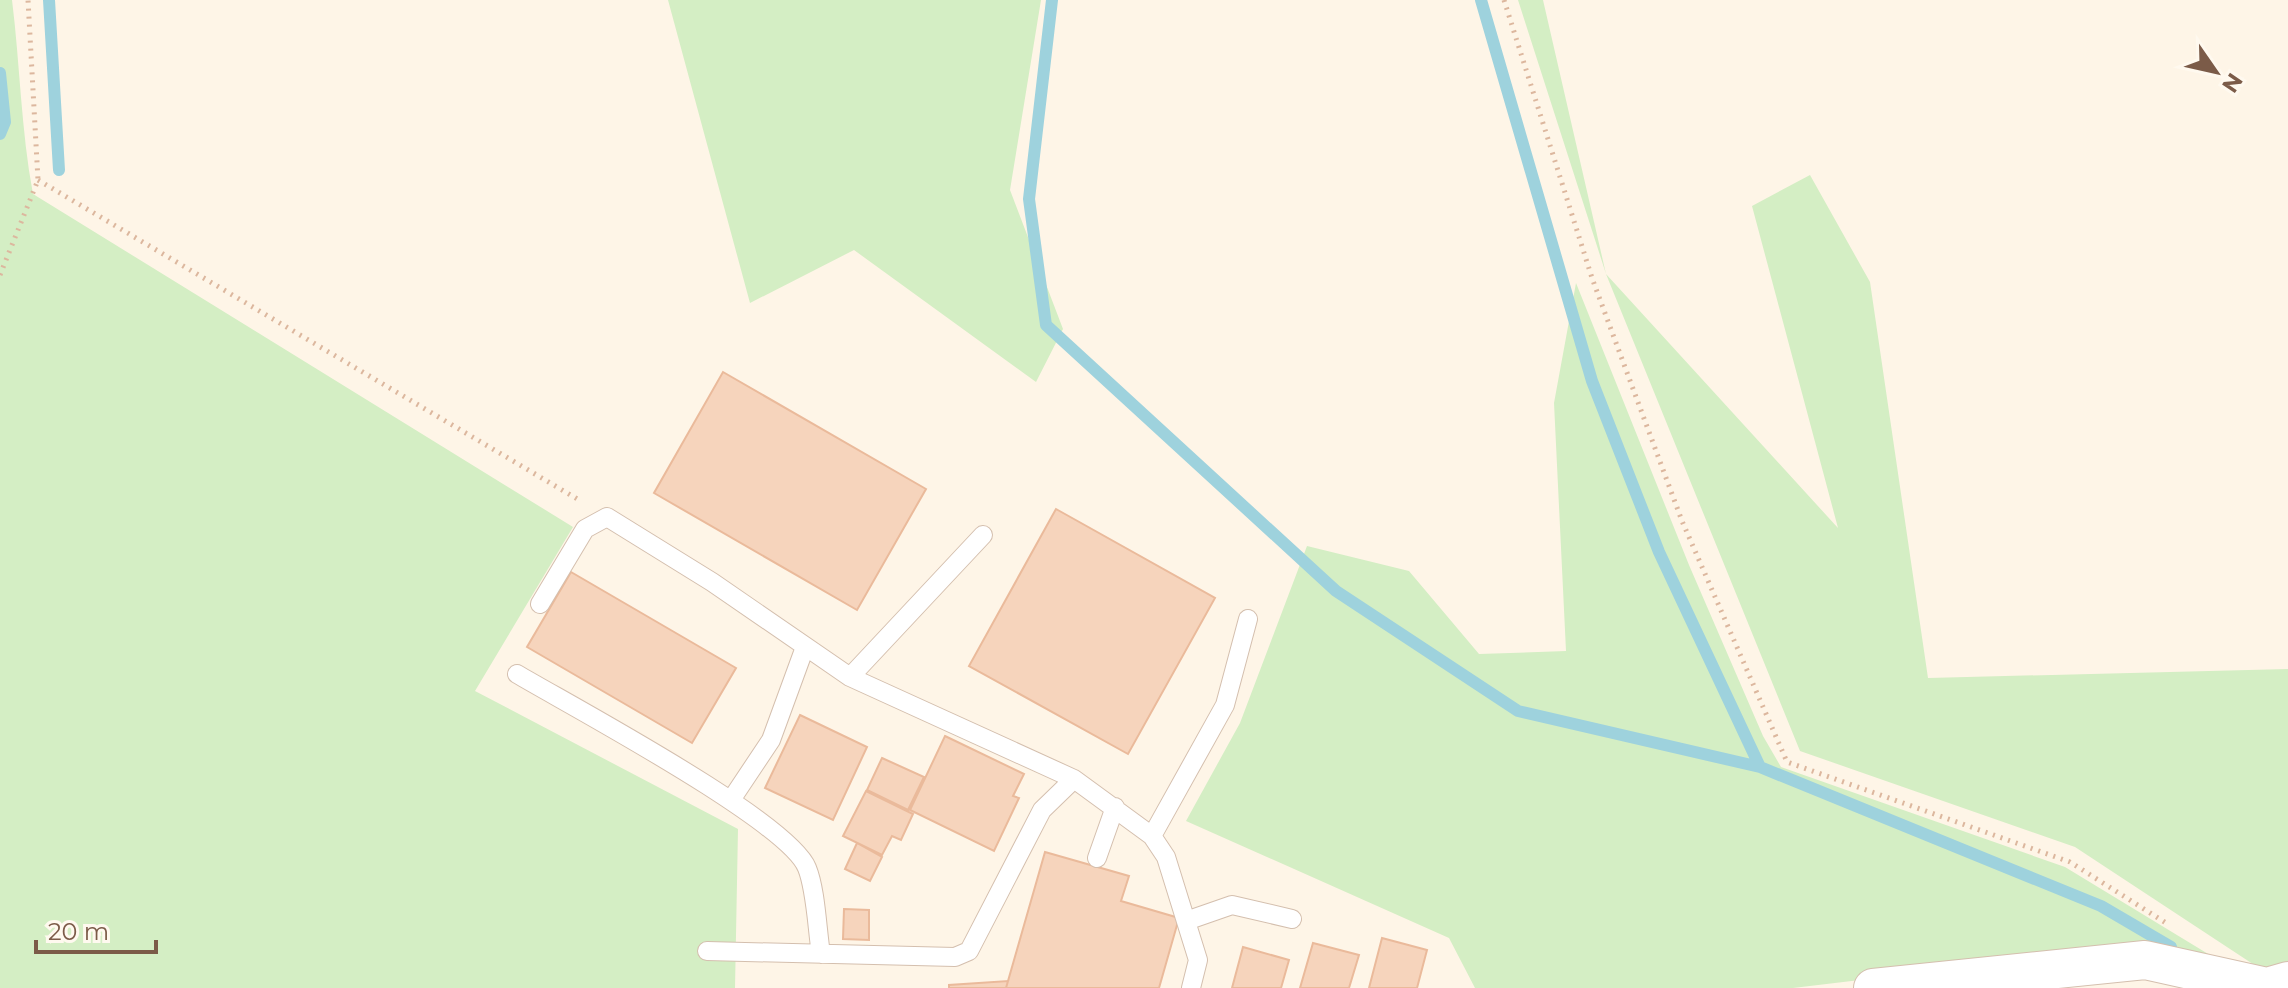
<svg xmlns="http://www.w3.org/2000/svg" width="2288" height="988" viewBox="0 0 2288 988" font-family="Montserrat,sans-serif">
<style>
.green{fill:#d4eec4}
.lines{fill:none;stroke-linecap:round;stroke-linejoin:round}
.stream{stroke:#9ed2dd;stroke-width:12}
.building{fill:#f6d4bc;stroke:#eaba9b;stroke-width:2}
.lane-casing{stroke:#d4bfae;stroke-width:20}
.street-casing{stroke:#d4bfae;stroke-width:40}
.path{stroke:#dcb79e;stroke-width:5;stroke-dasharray:2 6;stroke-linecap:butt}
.lane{stroke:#fff;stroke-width:18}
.street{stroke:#fff;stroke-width:38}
</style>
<rect width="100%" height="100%" fill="#fef5e7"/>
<path class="green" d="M0 0H12C20 64 21 130 33 194L573 527 475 691 738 829 735 988H0Z
M668 0H1041L1010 190 1063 329 1036 382 854 250 750 303Z
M1518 0H1543L1606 274 1838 528 1752 206 1810 175 1870 282 1928 678 2288 669V967L2268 974 2075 847 1800 751 1606 274Z
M1576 283 1689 565 1763 736 1781 767 2065 867 2251 980 1969 967 1793 988H1475L1449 938 1186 821 1240 723 1307 546 1409 571 1479 654 1566 651 1554 403Z"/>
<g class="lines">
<path class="stream" d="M49 0 59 170
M1052 0 1029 199 1046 325 1336 591 1518 711 1760 767
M1481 0 1592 381 1659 552 1760 767 2101 906 2171 947
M0 73 5 122 0 134"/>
</g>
<path class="building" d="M723 372 926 489 857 610 654 493Z
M1056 509 1215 598 1128 754 969 666Z
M571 572 736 668 692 743 527 647Z
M800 715 867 747 833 820 765 788Z
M945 736 1024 774 1013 796 1019 798 994 851 910 810Z
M882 758 924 777 908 810 867 790Z
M866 791 913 814 901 840 892 836 882 855 843 836Z
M857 843 882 857 870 881 845 869Z
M1045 852 1129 876 1121 901 1179 918 1159 988H1006Z
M844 909 869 910V940L843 939Z
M1382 938 1427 950 1417 988H1369Z
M1313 943 1359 955 1349 988H1300Z
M1243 947 1289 960 1281 988H1232Z
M1008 981 1006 988H949V985Z"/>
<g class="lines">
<g class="lane-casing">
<path id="lane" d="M540 604 585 529 607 517 712 582 850 677 1074 779 1152 836 1166 857 1198 960 1191 988
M517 674C571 706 788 821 807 868 816 890 817 929 821 954
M850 677 983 535
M731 800 771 740 805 647
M1152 836 1225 705 1248 619
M1097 858 1115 807
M1186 921 1232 905 1292 919
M707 951 955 957 969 951 1042 810 1074 779"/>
</g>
<g class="street-casing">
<path id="street" d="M1873 988 2145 960 2267 987 2288 981"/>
</g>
<path class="path" d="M1504 0 1592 278 1682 521 1787 762 2070 862 2166 923
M38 180 579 500
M0 275 38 180 28 0"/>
<use href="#lane" class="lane"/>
<use href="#street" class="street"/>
</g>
<g transform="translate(2216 72) rotate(124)" stroke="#fff9ef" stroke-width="6" paint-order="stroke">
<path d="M0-6L14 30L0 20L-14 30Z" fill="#7b5b48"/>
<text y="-12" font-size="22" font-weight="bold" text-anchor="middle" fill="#7b5b48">N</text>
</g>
<path d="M36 940v12h120v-12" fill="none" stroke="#7b5b48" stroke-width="4"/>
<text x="48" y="940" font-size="24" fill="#7b5b48" stroke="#fff9ef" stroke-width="6" paint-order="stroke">20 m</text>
</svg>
